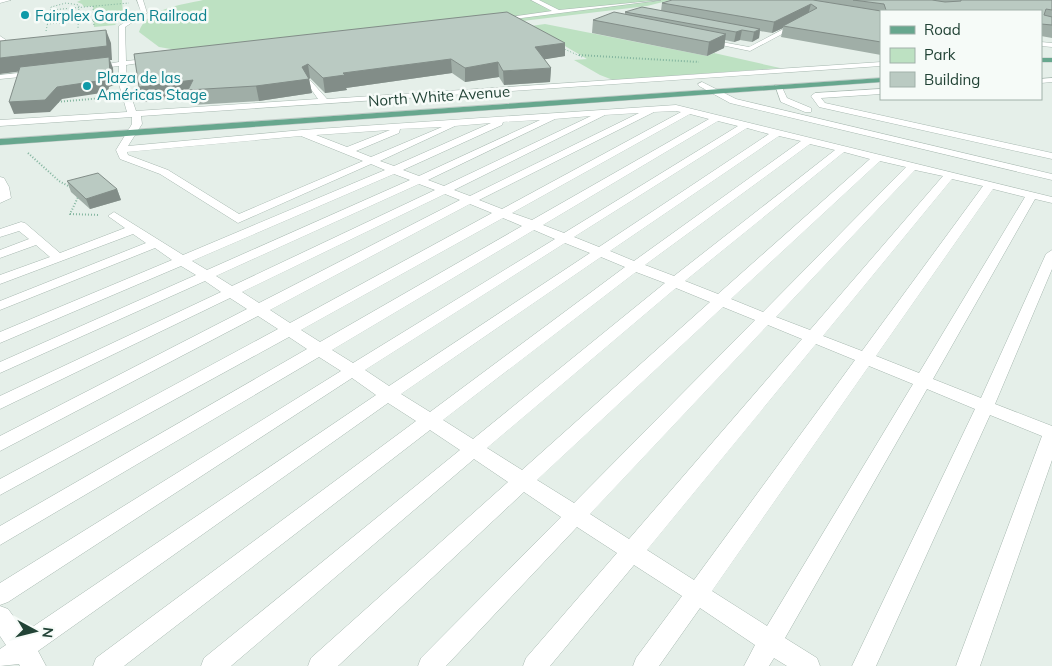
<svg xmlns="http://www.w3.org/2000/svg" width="1052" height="666" viewBox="0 0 1052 666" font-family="Mulish,sans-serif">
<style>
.green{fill:#bde1c2}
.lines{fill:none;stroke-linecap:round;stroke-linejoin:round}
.minor-casing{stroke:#a7b8b0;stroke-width:1}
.major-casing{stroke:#c1cac7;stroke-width:1}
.path-far1{stroke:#83b59f;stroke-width:1;stroke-dasharray:1 2;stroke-linecap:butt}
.path{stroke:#83b59f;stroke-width:2;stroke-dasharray:1 2;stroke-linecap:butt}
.minor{fill:#fff;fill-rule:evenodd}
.major{fill:#67a78e;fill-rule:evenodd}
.wall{fill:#a0aea7}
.shaded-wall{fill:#828d88}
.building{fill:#bacac2;stroke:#828d88}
.culture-dot{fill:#0f9aa8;stroke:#f6fbf8;stroke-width:2}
.labels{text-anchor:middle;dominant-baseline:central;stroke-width:5;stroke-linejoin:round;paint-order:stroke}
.far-culture-label{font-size:15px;fill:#0d838f;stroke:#f6fbf8;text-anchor:start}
.far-street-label{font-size:15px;fill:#224336;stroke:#f6fbf8}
</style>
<rect width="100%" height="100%" fill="#e5efe9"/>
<path class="green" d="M122 0 123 17 115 25 94 27 93 6 84 7 82 4 77 2 81 0Z
M203 0H671L647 6 455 29 183 51 159 47 139 32C146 8 182 5 203 0Z
M545 24 707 56 714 53 780 68 613 80 600 75 574 60 587 59 531 26Z"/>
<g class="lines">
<g class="minor-casing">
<path id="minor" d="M0 0H11L0 3Z
M137 0H143L147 13 125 27 126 61 155 58 159 60 126 65 127 84 136 111 318 99 306 82 310 80 327 99 881 62V66L141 116 142 124 128 146 302 130 676 105 1052 197V203L1035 199 933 379 981 398 1046 254 1052 250V269L995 404 1052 426V460L980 666H956L1042 436 990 415 876 666H852L975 409 927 389 785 638 817 658 820 666H787L774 658 769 666H744L755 645 700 608 659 666H633L636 658 682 596 634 565 550 666H523L526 658 617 553 577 527 446 666H418L421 658 561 517 524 492 338 666H308L311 658 508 482 474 459 231 666H201L204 658 460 450 430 430 124 666H93L96 658 416 421 388 403 38 651 46 666H20L19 664 0 666V649L6 645 0 636V606L8 609 25 632 376 395 352 378 8 602 0 605V583L341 371 319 357 0 545V526L307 349 289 337 0 495V479L278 329 258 316 0 451V436L247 309 230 298 0 409V396L221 292 205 281 0 373V362L196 275 181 266 0 343V332L172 260 155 248 0 310V301L146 243 133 234 0 284V275L50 257 36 245 0 258V250L29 239 19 231 0 237V229L21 222 25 223 60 253 125 228 108 216 114 212 183 255 385 170 371 164 238 223 160 174 120 159 116 150 132 124V117L0 126V120L127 112 119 84V66L93 69 89 67 119 62V26L141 12ZM676 111 681 112 502 209 479 200 654 112ZM639 113 470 196 454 190 605 115ZM690 114 709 119 532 220 512 213ZM591 116 444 186 428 180 555 119ZM540 120 419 176 403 170 502 125 503 122ZM718 121 738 126 564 233 543 225ZM491 123 394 166 380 161 455 126ZM442 127 371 157 356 151 399 133 400 129ZM747 128 769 134 599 247 574 237ZM390 130 347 147 316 135ZM301 136 363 161 239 214 168 170 128 155 127 152ZM779 136 801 141 634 261 610 251ZM810 144 835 150 674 276 645 265ZM844 152 870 159 718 294 685 281ZM880 161 906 167 763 312 731 299ZM915 170 943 176 810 330 776 317ZM394 174 410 180 207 270 192 261ZM952 179 983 186 862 351 823 336ZM419 184 435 190 232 286 216 276ZM993 189 1025 197 919 373 876 356ZM445 194 460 200 259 303 242 292ZM470 204 492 213 290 323 270 310ZM503 218 522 226 320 342 301 330ZM534 230 555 239 353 363 332 350ZM565 243 590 253 389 386 365 370ZM601 257 625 267 430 412 401 394ZM636 272 665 283 473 439 443 420ZM676 288 710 302 522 470 487 448ZM723 307 755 320 574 503 537 480ZM768 325 802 339 629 539 590 514ZM816 344 855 360 694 580 647 550ZM869 366 913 384 767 626 712 591Z
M531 0H539L559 10 661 0 498 21 495 19 552 11Z
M799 21 801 24 750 51 702 41 705 39 749 47Z
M0 36 6 40 0 45Z
M1041 42 1052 43V47L1041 46Z
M38 71 42 73 41 75 0 79V75Z
M1052 78V82L1041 83V79Z
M702 82 736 99 1052 174V180L730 103 699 86 698 84Z
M775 85H781L787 98 811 108V112H805L781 102Z
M881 89V94L821 98 825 103 1052 153V159L819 107 811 96 815 93Z
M0 177 4 178 9 187 11 198 0 203Z"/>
</g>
<g class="major-casing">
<path id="major" d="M1041 58H1052V62H1041Z
M881 78V82L0 145V139Z"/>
</g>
<path class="path-far1" d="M93 6 94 27
M51 10 129 3
M49 18 93 13
M47 24 94 20
M46 31 51 7 66 3 79 5 78 28
M562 48 582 57"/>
<path class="path" d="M579 55 699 62
M55 102 114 97
M28 153 59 181 72 188
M79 195 70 214 99 215"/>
<use href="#minor" class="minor"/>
<use href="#major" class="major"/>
</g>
<path class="wall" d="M672 0H1052V38L1041 36V11H881V55L781 37 783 28 772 33 760 31 759 38 752 42 740 40 734 42 725 40 724 48 707 56 592 33 593 20 625 14V12L661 11 662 3Z
M565 43V56L544 59 551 68 550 82 504 85 499 77 465 82 452 73 346 88 347 90 325 93 310 78 309 79 312 93 259 101 192 105 189 96 144 102 134 54Z
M67 181 117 189 121 200 90 209 71 192Z"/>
<path class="shaded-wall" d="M811 4 808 15 783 26V28L772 33 774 22Z
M760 29 759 38 752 42 754 32Z
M106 30 111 43 112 60H110L113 68 114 85 109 87 108 92 62 99 50 112 14 114 9 102 57 87 105 76 109 60 0 74V58Z
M742 30 740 40 734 42 736 32Z
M726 34 724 48 707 56 709 42Z
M565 43V56L535 61V47Z
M451 59 452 73 346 88 347 90 325 93 323 78 343 73Z
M498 62 499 77 465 82V68Z
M308 64 310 78 309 79 312 93 259 101 256 86Z
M551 68 550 82 504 85 503 71Z
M193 80 188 90 189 96 144 102 139 87Z
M117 189 121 200 90 209 86 199Z"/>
<path class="building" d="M672 0H813L881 11V42L783 26 817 8 811 4 774 22 662 3Z
M853 0H932L945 2 961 1V0H1052V10L1046 9 1044 15 1052 17V25L1041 24V11H885L886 10 884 4Z
M642 7 760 29 754 32 742 30 736 32 625 12Z
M507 12 565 43 535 47 551 68 503 71 498 62 465 68 451 59 343 73 345 75 323 78 308 64 302 67 309 79 256 86 188 90 193 80 139 87 134 54Z
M614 12 726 34 709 42 593 20Z
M106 30 107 46 0 58V41Z
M109 57 110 74 105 76 104 80 57 87 45 100 9 102 20 67Z
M98 173 117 189 86 199 67 181Z"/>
<g class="culture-dot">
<circle cx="25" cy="15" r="5"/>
<circle cx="87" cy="86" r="5"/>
</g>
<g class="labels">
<g class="far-culture-label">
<text x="35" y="15">Fairplex Garden Railroad</text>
<text x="97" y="77">Plaza de las<tspan x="97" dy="17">Américas Stage</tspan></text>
</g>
<g class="far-street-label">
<text transform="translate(439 96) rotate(-4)">North White Avenue</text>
</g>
</g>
<rect x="880" y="10" width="162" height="90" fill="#f6fbf8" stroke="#a1b1aa"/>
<rect x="890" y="26" width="25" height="8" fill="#67a78e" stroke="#a1b1aa"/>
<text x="924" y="35" font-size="15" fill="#224336">Road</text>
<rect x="890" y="48" width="25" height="15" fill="#bde1c2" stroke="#a1b1aa"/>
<text x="924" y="60" font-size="15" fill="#224336">Park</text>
<rect x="890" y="72" width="25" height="15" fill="#bacac2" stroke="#a1b1aa"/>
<text x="924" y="85" font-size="15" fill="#224336">Building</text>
<g transform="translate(35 631) rotate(97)" stroke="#f6fbf8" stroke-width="4" paint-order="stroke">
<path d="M0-4L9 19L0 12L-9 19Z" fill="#224336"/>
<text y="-8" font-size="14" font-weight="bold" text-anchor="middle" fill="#224336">N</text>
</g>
</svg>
